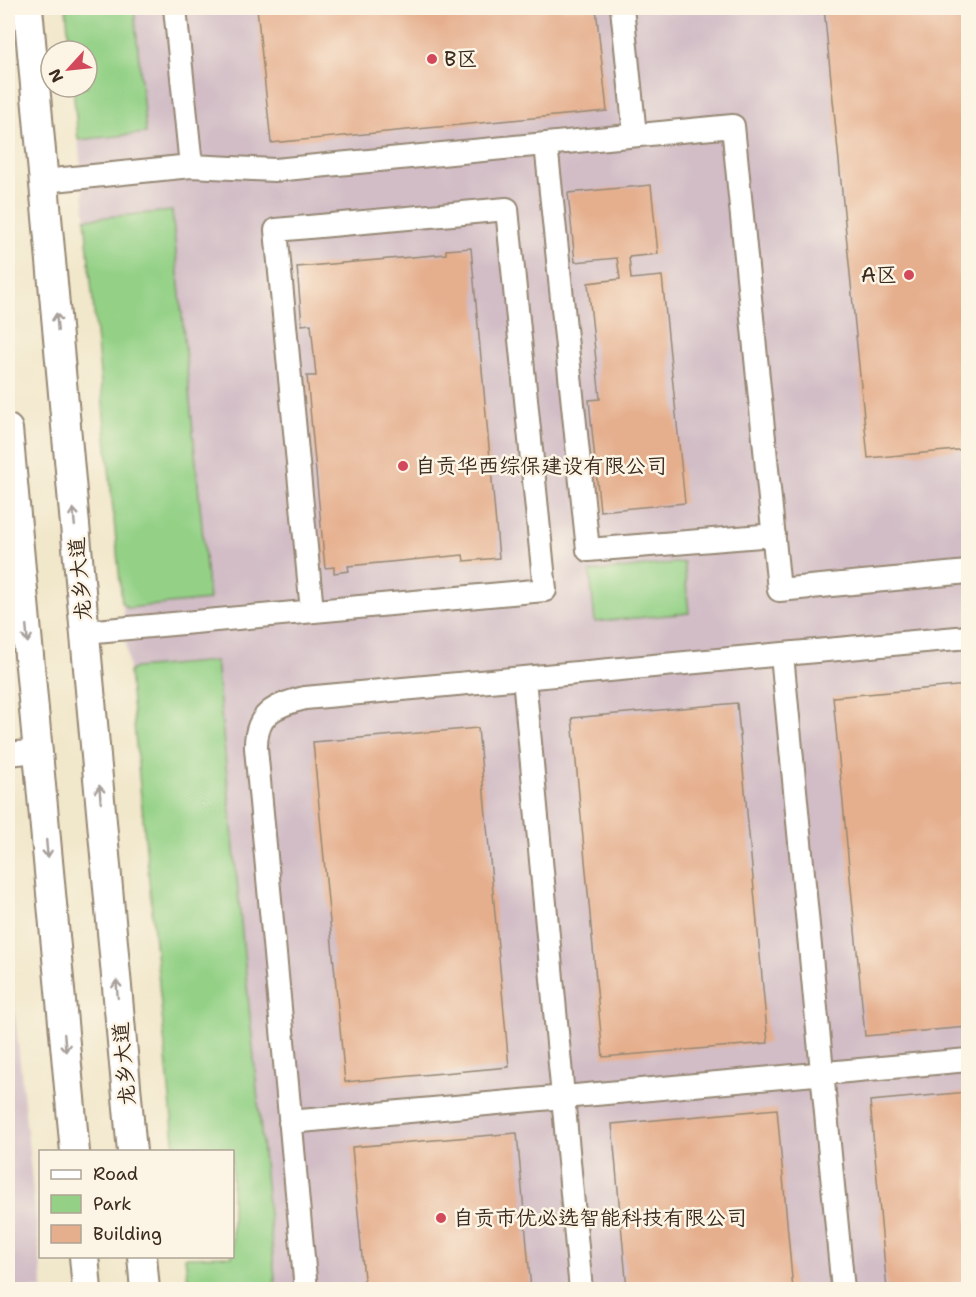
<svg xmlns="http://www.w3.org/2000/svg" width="976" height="1297" viewBox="0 0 976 1297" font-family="'Shantell Sans','LXGW WenKai TC',sans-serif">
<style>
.industrial{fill:#d2bdc6}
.green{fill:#94d187;stroke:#687e52;stroke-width:1.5}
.building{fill:#e5af8e}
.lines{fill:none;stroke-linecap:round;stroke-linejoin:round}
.minor-casing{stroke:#968874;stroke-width:26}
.major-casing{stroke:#968874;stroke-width:32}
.minor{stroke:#fff;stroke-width:22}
.major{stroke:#fff;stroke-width:28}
.oneway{stroke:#a79f9a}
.poi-dot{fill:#d1495b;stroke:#fcf5e5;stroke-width:2}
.labels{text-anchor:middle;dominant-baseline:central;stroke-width:5;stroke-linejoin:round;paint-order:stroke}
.poi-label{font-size:21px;fill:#3b2a1e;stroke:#fcf5e5;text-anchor:start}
.street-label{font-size:21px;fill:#3b2a1e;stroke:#fcf5e5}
</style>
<rect width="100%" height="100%" fill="#fcf5e5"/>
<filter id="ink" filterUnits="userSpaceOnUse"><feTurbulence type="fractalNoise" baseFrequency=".0167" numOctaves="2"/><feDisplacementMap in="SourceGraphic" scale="12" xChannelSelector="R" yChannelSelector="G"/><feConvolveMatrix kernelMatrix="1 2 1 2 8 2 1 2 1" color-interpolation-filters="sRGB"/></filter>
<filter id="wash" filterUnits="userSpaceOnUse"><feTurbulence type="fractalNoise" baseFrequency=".008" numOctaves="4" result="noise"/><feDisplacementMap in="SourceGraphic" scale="24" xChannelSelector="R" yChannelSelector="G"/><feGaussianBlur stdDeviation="1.35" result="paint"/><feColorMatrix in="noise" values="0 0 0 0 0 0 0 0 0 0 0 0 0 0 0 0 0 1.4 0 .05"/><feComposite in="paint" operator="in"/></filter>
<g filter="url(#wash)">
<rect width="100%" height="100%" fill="#f1e7cb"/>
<path class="industrial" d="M66 8H968V1289H189L185 1257 232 1256V1152L175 1151 73 87H87V51H70Z
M8 945 43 1289H8Z"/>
<path class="green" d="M66 8H134L146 133 78 140 73 87H87V51H70Z
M172 211 209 600 128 608 122 603 85 219Z
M684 562 689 613 595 622 590 572Z
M216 661 276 1289H189L185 1257 232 1256V1152L175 1151 129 672 135 668Z"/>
<g id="blocks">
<path class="building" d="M257 8H596L607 111 271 143Z
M824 8H968V449L868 458Z
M651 185 658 254 629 257 631 279 662 276 685 503 600 511 589 400 600 399 588 283 620 279 617 258 575 262 568 193Z
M471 248 499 558 464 561 463 555 348 566 349 571 334 573V567L325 568 307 376H316L311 324 302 325 297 267 446 254V250Z
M968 685V1027L865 1036 833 697Z
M737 703 768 1043 603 1057 572 718Z
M478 728 509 1067 345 1082 313 742Z
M968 1092V1290H887L870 1101Z
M777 1109 793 1290H627L612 1124Z
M517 1133 531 1290H365L352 1147Z"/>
</g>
</g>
<g filter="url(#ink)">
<use href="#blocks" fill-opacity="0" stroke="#968874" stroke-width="1.5"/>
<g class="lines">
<g class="minor-casing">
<path id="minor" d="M175 8 191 166
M622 8 635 135
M546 144 588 550 774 535
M44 181 191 166 275 170 733 126 779 590 968 572
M85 632 545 590 507 209 276 230 312 611
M782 655 843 1290
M524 678 581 1290
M8 754 37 751
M290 1122 968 1060
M306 1290 256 748C255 714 275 705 305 698L968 637"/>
</g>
<g class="major-casing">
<path id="major" d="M28 8 132 1152
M8 429 75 1152
M84 1256 87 1290
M142 1256 145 1290"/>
</g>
<use href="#minor" class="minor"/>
<use href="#major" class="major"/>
</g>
<defs><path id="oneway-shaft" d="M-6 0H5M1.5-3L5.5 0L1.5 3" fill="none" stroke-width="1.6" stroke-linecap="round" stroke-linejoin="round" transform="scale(1.5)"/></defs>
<g class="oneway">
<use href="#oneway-shaft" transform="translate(57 322) rotate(-95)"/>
<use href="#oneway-shaft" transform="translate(74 517) rotate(-95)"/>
<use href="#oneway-shaft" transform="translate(27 634) rotate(85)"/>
<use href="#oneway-shaft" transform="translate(100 794) rotate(-95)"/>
<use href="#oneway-shaft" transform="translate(47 849) rotate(85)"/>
<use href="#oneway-shaft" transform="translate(117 989) rotate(-95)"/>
<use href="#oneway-shaft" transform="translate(65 1043) rotate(85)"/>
</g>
</g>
<g class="poi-dot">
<circle cx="432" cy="59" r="6"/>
<circle cx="909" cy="275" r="6"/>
<circle cx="403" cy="466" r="6"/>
<circle cx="441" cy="1218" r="6"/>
</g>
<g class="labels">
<g class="poi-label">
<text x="444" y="59">B区</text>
<text x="897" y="275" text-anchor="end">A区</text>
<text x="415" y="466">自贡华西综保建设有限公司</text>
<text x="453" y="1218">自贡市优必选智能科技有限公司</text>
</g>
<g class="street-label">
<text transform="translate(80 579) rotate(-95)">龙乡大道</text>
<text transform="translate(124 1064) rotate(-95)">龙乡大道</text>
</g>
</g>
<rect width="976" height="1297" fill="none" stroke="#fcf5e5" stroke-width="30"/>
<rect x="39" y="1150" width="195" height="108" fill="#fcf5e5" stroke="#afa495" stroke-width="1.5"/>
<rect x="51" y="1170" width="30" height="9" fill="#ffffff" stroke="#afa495" stroke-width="1.5"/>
<text x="93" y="1180" font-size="18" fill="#3b2a1e">Road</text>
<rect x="51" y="1195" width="30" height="18" fill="#94d187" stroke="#afa495" stroke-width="1.5"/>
<text x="93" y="1210" font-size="18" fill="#3b2a1e">Park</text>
<rect x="51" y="1225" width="30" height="18" fill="#e5af8e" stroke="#afa495" stroke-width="1.5"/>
<text x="93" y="1240" font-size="18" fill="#3b2a1e">Building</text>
<g transform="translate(69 69) rotate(243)"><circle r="28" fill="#fcf5e5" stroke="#afa495" stroke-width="1.5"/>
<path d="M0-4.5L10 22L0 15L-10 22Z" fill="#d1495b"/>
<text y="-9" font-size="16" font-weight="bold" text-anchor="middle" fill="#3b2a1e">N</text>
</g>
</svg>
